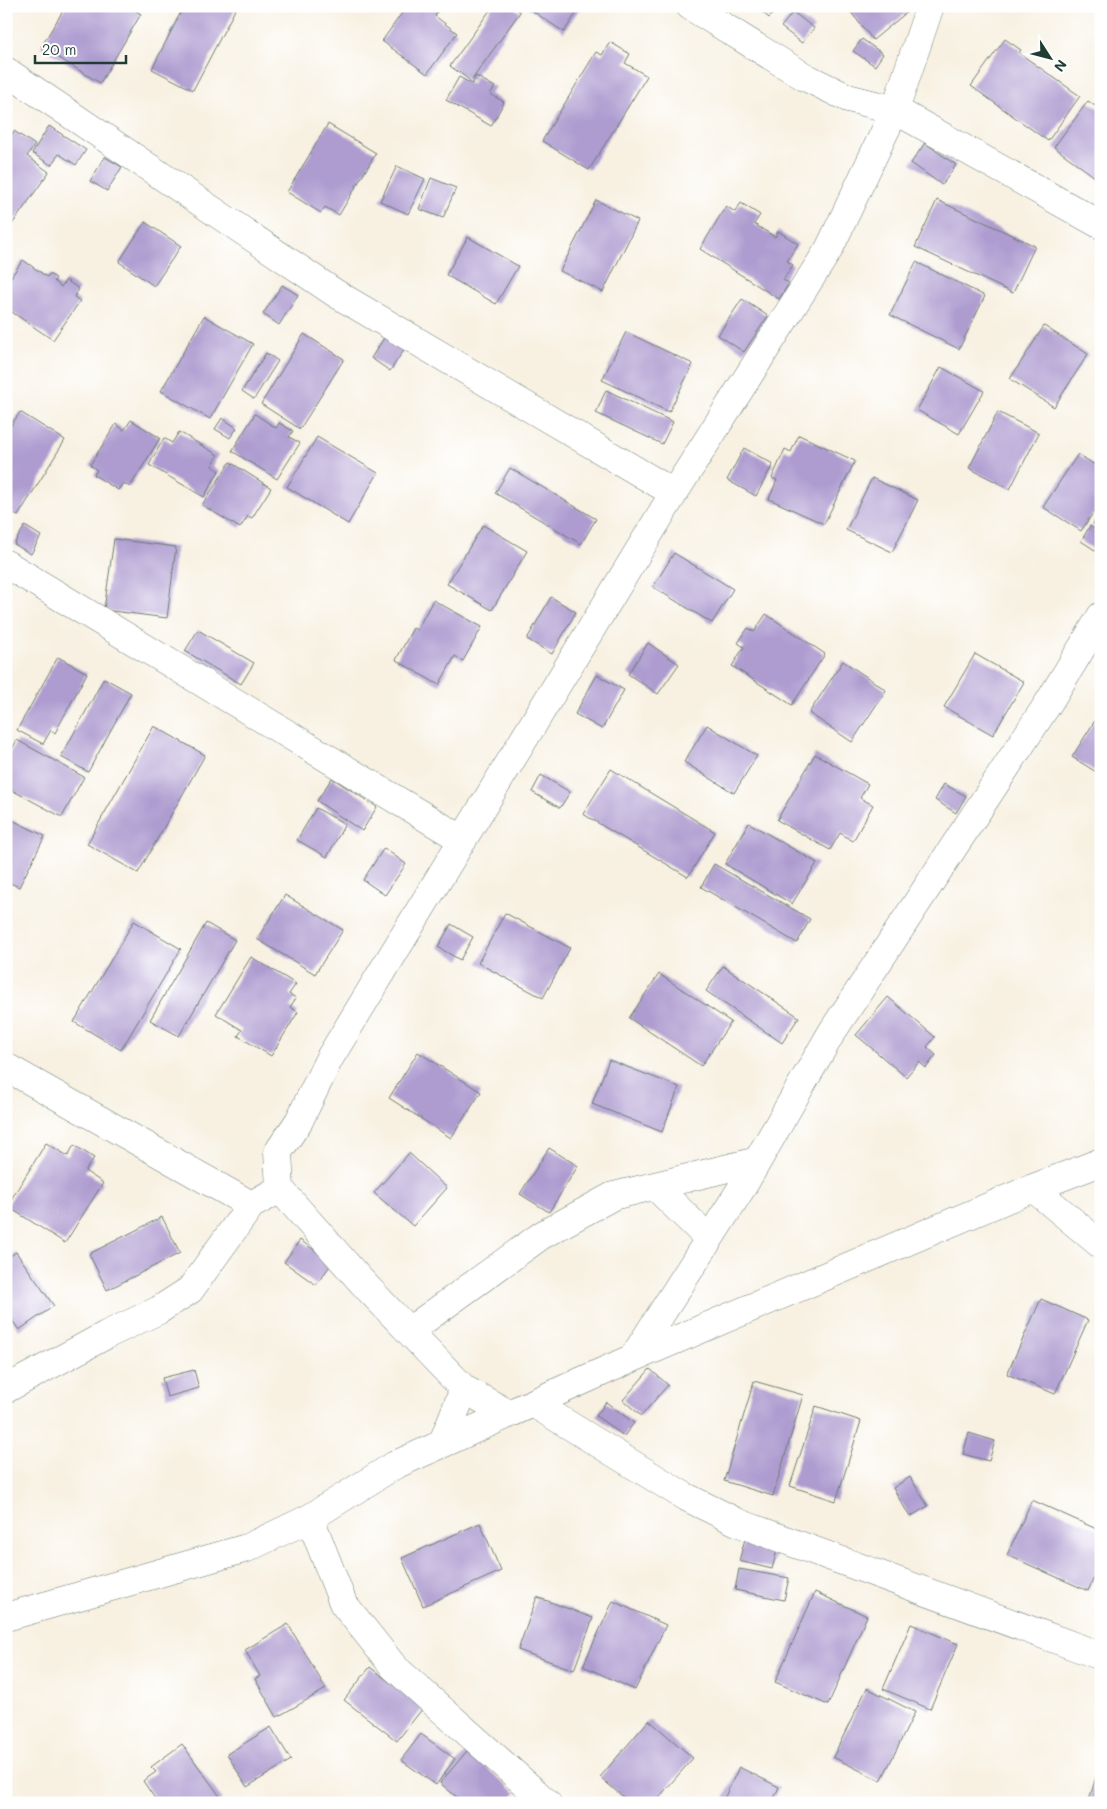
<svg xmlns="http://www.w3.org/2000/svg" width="1107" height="1809" viewBox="0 0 1107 1809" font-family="Mali,sans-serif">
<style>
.building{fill:#ae9cd0}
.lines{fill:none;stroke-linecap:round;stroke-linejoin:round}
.minor-casing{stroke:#6b7c71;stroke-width:29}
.minor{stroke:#fff;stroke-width:28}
</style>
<rect width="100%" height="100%" fill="#fff"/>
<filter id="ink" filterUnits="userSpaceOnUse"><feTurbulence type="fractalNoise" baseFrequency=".02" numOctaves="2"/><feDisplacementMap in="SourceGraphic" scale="10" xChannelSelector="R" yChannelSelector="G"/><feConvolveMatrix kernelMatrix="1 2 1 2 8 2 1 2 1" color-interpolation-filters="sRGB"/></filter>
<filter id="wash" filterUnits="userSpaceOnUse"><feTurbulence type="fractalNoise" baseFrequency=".0096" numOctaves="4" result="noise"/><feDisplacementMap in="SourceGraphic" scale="20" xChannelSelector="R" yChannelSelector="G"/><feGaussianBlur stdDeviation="1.12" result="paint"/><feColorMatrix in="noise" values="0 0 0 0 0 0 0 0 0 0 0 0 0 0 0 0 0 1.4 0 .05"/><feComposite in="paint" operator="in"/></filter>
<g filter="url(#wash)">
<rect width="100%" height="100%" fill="#f8f1e2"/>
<g id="blocks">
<path class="building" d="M66 6H128L141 14 100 83 41 47Z
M184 6H237L193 90 152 69Z
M407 6H435L439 9 435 16 457 33 427 74 382 41Z
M493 6H512L520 12 471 81 450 66Z
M525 6H581L564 32Z
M755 6H780L769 18Z
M846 6H910L912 8 873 40Z
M793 12 814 28 802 43 781 27Z
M862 39 883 54 875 66 853 51Z
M1005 39 1021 50 1019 53 1080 96 1048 141 971 86Z
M610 42 630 54 625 63 647 76 589 170 542 141 596 52 602 55Z
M476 76 495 87 490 94 504 102 491 126 446 100 459 77 472 84Z
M1088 101 1101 110V177L1099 180 1054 147Z
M328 124 376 153 339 215 325 207 321 213 287 192Z
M49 126 86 150 76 165 59 154 51 165 32 153Z
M14 131 35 145 27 156 49 172 6 233V142Z
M925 143 956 165 942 185 911 163Z
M105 157 122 167 107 191 90 181Z
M397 166 425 179 408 214 380 201Z
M431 178 456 188 443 218 419 209Z
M596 200 638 221 603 292 560 271Z
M937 200 1035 246 1013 293 915 247Z
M741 203 760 215 754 224 775 237 778 231 798 244 787 261 793 265 783 280 789 283 779 299 700 249 726 206 735 212Z
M145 222 181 246 154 286 119 262Z
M468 237 518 266 496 304 446 275Z
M23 260 47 277 49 274 56 278 54 281 61 287 66 280 79 289 74 297 80 301 53 340 6 308V284Z
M916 262 985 296 959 349 890 315Z
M282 285 298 295 279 325 263 314Z
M742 299 768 316 744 352 718 335Z
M204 316 253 344 210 419 161 391Z
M1044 326 1088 354 1054 407 1010 379Z
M626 332 693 364 669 412 602 380Z
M304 334 344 359 300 429 261 404Z
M386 335 405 348 390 371 371 358Z
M266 353 278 361 254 399 242 391Z
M941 367 984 391 959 434 917 410Z
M606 390 673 422 662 444 596 413Z
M20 412 65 440 18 516 6 509V433Z
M998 412 1039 433 1010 489 969 468Z
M255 414 276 428 279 423 293 431 289 437 300 443 277 479 232 451Z
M222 418 237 428 230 438 215 429Z
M131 420 160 438 130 487 123 483 118 490 94 475 97 470 90 465 116 424 124 430Z
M179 432 218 455 212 466 219 471 204 497 149 465 164 438 172 443Z
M799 435 855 461 824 524 769 499 777 480 772 478 785 449 791 452Z
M317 437 378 473 348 524 287 487Z
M744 448 773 464 756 496 727 480Z
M1078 454 1101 469V501L1081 531 1043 507Z
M230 462 271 488 252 518 248 516 240 528 202 505Z
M510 468 596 519 581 544 495 493Z
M872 478 918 500 892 552 846 530Z
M1101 512V529L1093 524Z
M483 525 527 551 492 610 447 584Z
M25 526 41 536 31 554 14 544Z
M1090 526 1101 533V554L1081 541Z
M114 539 176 547 167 618 104 610Z
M674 553 733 589 712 623 653 587Z
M551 597 576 612 552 654 527 639Z
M433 600 482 627 463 661 455 656 439 685 396 660 413 628 417 630Z
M766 614 825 654 792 705 732 666 744 647 738 643 748 628 754 632Z
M198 630 254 663 241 684 185 651Z
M648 643 679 664 658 694 628 674Z
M975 654 1024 682 993 735 944 707Z
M58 657 87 673 55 733 51 730 43 744 17 730Z
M843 661 886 690 852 742 809 713Z
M597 675 624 690 602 729 575 714Z
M104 678 131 693 88 772 61 757Z
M1101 711V775L1072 757Z
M707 725 757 756 734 793 684 762Z
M154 726 205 755 138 873 87 844Z
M17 740 84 777 62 817 6 787V760Z
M815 754 868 784 860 798 873 805 853 841 840 833 830 850 777 820Z
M611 769 715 832 688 877 583 814Z
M541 775 570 792 560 808 532 792Z
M332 778 377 807 362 831 317 801Z
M944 784 966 796 956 813 935 800Z
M316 808 345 824 327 857 297 840Z
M6 817 45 836 19 887 6 881Z
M749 823 817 863 792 904 725 864Z
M384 848 406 864 385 895 363 880Z
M714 864 810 919 797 943 701 887Z
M285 895 343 930 315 974 257 939Z
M505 913 570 948 543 998 478 963Z
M134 921 181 949 121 1050 74 1022Z
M206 923 235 940 179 1036 150 1020Z
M451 924 473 937 460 960 438 947Z
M251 957 296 984 289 994 296 998 290 1007 298 1012 271 1056 238 1036 242 1030 216 1014Z
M723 966 799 1017 782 1043 706 991Z
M659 974 731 1022 701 1066 629 1018Z
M888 997 935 1037 927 1047 936 1055 926 1068 919 1062 906 1077 856 1035Z
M418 1052 481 1092 451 1138 389 1098Z
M609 1060 679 1087 662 1132 592 1104Z
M46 1143 68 1156 74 1145 94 1158 85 1171 103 1183 65 1243 7 1206Z
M549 1148 578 1166 549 1212 520 1194Z
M409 1153 447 1188 413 1226 374 1193Z
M162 1217 180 1253 107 1290 89 1254Z
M300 1240 332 1263 316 1285 284 1262Z
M16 1252 54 1306 19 1330 6 1312V1259Z
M1041 1299 1088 1320 1055 1394 1007 1374Z
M650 1369 668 1385 641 1416 623 1400Z
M194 1370 199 1388 167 1397 162 1378Z
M754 1381 803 1395 773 1496 724 1481Z
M606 1402 634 1423 624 1436 596 1416Z
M816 1406 861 1421 836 1501 790 1486Z
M969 1433 995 1441 989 1461 963 1454Z
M910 1477 928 1506 910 1517 893 1488Z
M1032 1500 1101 1531V1562L1088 1591 1007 1555Z
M480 1523 501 1571 423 1606 402 1558Z
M745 1539 778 1547 772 1569 739 1561Z
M739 1569 789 1578 784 1600 735 1590Z
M815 1592 867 1616 828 1705 775 1682Z
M537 1597 593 1618 574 1670 518 1650Z
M613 1601 666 1625 635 1690 583 1666Z
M288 1624 326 1689 277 1717 255 1679 260 1676 245 1650Z
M911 1624 958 1644 930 1709 883 1689Z
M370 1667 423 1708 397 1741 344 1700Z
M867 1688 915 1712 881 1781 833 1757Z
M649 1720 693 1758 654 1803H630L600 1777Z
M271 1727 291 1760 247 1787 227 1754Z
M421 1734 455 1759 436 1785 401 1760Z
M182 1744 222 1799 217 1803H158L143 1781 156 1772 151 1767Z
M467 1751 516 1793 508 1803H464L440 1783Z
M1100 1764 1101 1803H1088Z
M739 1767 779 1787 772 1803H722Z"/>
</g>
</g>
<g filter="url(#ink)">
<use href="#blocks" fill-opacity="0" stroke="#6b7c71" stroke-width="1"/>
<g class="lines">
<g class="minor-casing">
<path id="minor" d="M690 6 805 77 848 98 895 110 1101 225
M6 71 335 293 674 493
M6 564 463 840
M6 1067 251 1205
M655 1186 709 1239
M1033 1188 1101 1245
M280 1189 361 1281 464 1389 509 1414
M409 1331 542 1235 613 1196 757 1161
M633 1358 743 1186 832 1032 1049 702 1101 616
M6 1389 106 1335 159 1310 190 1290 251 1205 280 1189 278 1152 299 1121 329 1059 674 493 829 249 895 110 930 6
M533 1403 684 1496 739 1523 1101 1656
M442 1444 464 1389
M310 1518 343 1603 394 1667 547 1803
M6 1617 247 1548 310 1518 395 1465 442 1444 633 1358 1033 1188 1101 1162"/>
</g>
<use href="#minor" class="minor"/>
</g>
</g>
<rect width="1107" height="1809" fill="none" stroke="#fff" stroke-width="25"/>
<g transform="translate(1050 58) rotate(126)" stroke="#ffffff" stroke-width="4" paint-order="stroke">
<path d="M0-4L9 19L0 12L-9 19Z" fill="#1f3d34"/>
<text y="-8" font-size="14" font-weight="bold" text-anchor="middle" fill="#1f3d34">N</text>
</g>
<path d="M35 55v8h91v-8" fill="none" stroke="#1f3d34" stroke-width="2.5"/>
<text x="42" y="55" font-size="15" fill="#1f3d34" stroke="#ffffff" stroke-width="4" paint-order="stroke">20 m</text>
</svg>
